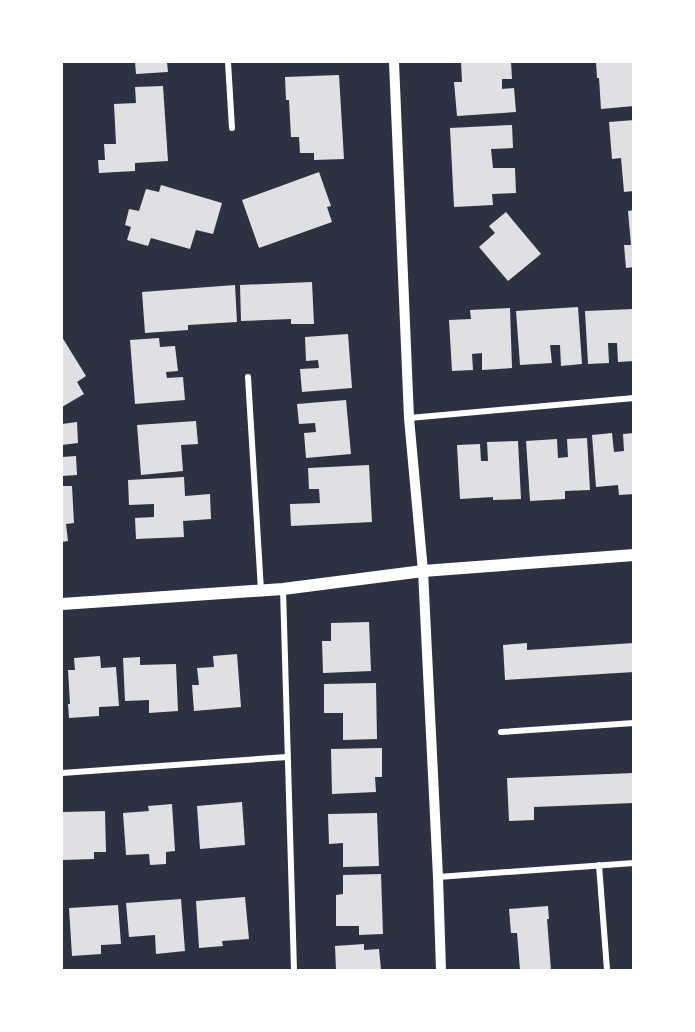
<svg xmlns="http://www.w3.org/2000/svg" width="695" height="1032" viewBox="0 0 695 1032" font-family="Barlow,sans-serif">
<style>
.building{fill:#e0e0e3}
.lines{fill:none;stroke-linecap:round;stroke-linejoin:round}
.minor{stroke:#fff;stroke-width:6}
.tertiary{stroke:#fff;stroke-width:10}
.secondary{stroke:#fff;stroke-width:12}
</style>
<rect width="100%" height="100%" fill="#2d3142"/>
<path class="building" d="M135 62H167L168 72 136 74Z
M461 62H511L512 79H502V89L514 88 516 112 457 116 454 82H462Z
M596 62H634V106L601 109 599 78H597Z
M339 75 344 159 314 160V153H300L299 137H291L289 100H286L285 77Z
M163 86 168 161 135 163V171L99 173 98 160H105L104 144H116L114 104 136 103 135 87Z
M634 120V191L624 192 621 158 612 159 609 122Z
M512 125 513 148 491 149 493 168H515L516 193 492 194 493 205 454 207 450 128Z
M319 172 331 206 327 207 332 222 259 248 242 200Z
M161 185 222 203 213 234 196 230 190 249 151 238 148 246 127 240 131 227 125 225 129 209 139 211 146 189 159 192Z
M634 210V267L626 268 624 245H631L628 211Z
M506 212 541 254 508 281 479 247 495 233 489 226Z
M312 282 314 324H291V319L241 321 240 285Z
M235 285 237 322 188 325V330L145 333 142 292Z
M578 307 582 364 561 366 560 345H550L552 363 520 365 516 311Z
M510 308 512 368 482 370V353L472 354 473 370 452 371 449 320 471 319 470 310Z
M634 309V361L618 362 617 343H608L609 363 588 364 585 311Z
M348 334 352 388 302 392 300 369 319 368 318 360 306 361 305 337Z
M62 337 86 376 77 382 84 394 62 407Z
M159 338 160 347 175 346 178 371 166 372 167 378 183 377 185 400 135 404 130 340Z
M346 400 351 454 306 458 304 433 316 432 315 423 299 424 297 404Z
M196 421 198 444 181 445 183 471 141 475 137 425Z
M77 422 78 443 62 445V424Z
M612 433 614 452 624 451 623 434 634 433V494L619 495 618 485 596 487 592 435Z
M587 438 590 490 565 491V499L530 501 526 441 557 439 558 458 568 457 567 439Z
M518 441 521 499 493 500V497L460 499 457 445 480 444 481 461H488L487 442Z
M76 456 77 475 62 476V457Z
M369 465 372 522 291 526 290 504 320 503 319 489H309L308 468Z
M184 477 185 496 210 494 211 519 183 521 184 537 136 539 135 518 154 517V504L129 505 128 480Z
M62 486H72L74 523 66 524 68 541 62 542Z
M369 622 371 671 323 673 322 641H331V623Z
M527 643V650L634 643V672L505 680 503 645Z
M237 654 241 707 194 711 192 685H199L197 668 214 667 213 656Z
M100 656 101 668 116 667 119 706 99 707V716L69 718 68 704H70L68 670H75L74 658Z
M140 657V665L176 664 178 711 149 713V700L125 701 123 658Z
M376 683 377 739 343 740V713H324V684Z
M382 748V777H375L376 792 332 794 331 749Z
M634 773V803L534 807V820L509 821 507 778Z
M242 802 245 845 200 849 197 806Z
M172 804 175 851 166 852V864L150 865 149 854 126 855 123 813 149 811 148 806Z
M105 811 106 852H94V859L63 860 62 812Z
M377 813 379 866 343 867V843L329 844 328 814Z
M381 874 383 934 359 935V926H336V895L343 894V875Z
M245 897 249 939 222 941 223 946 199 948 196 901Z
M181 899 185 951 156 954 155 935 129 937 126 903Z
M118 905 121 944 101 945V954L72 956 69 908Z
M548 906 549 919H547L551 970H520L517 933H511L509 909Z
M364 944V950L379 949 381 970H336L335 946Z"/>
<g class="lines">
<path class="minor" d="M228 62 232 128
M248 377 261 590
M409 418 634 398
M283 589 294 970
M501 732 634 723
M62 773 287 757
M599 865 607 970
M438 877 634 863"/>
<path class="tertiary" d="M394 62 409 418 423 571 438 877 441 970"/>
<path class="secondary" d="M62 604 283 589 423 571 634 555"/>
</g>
<rect width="695" height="1032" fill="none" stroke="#ffffff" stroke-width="126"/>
</svg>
